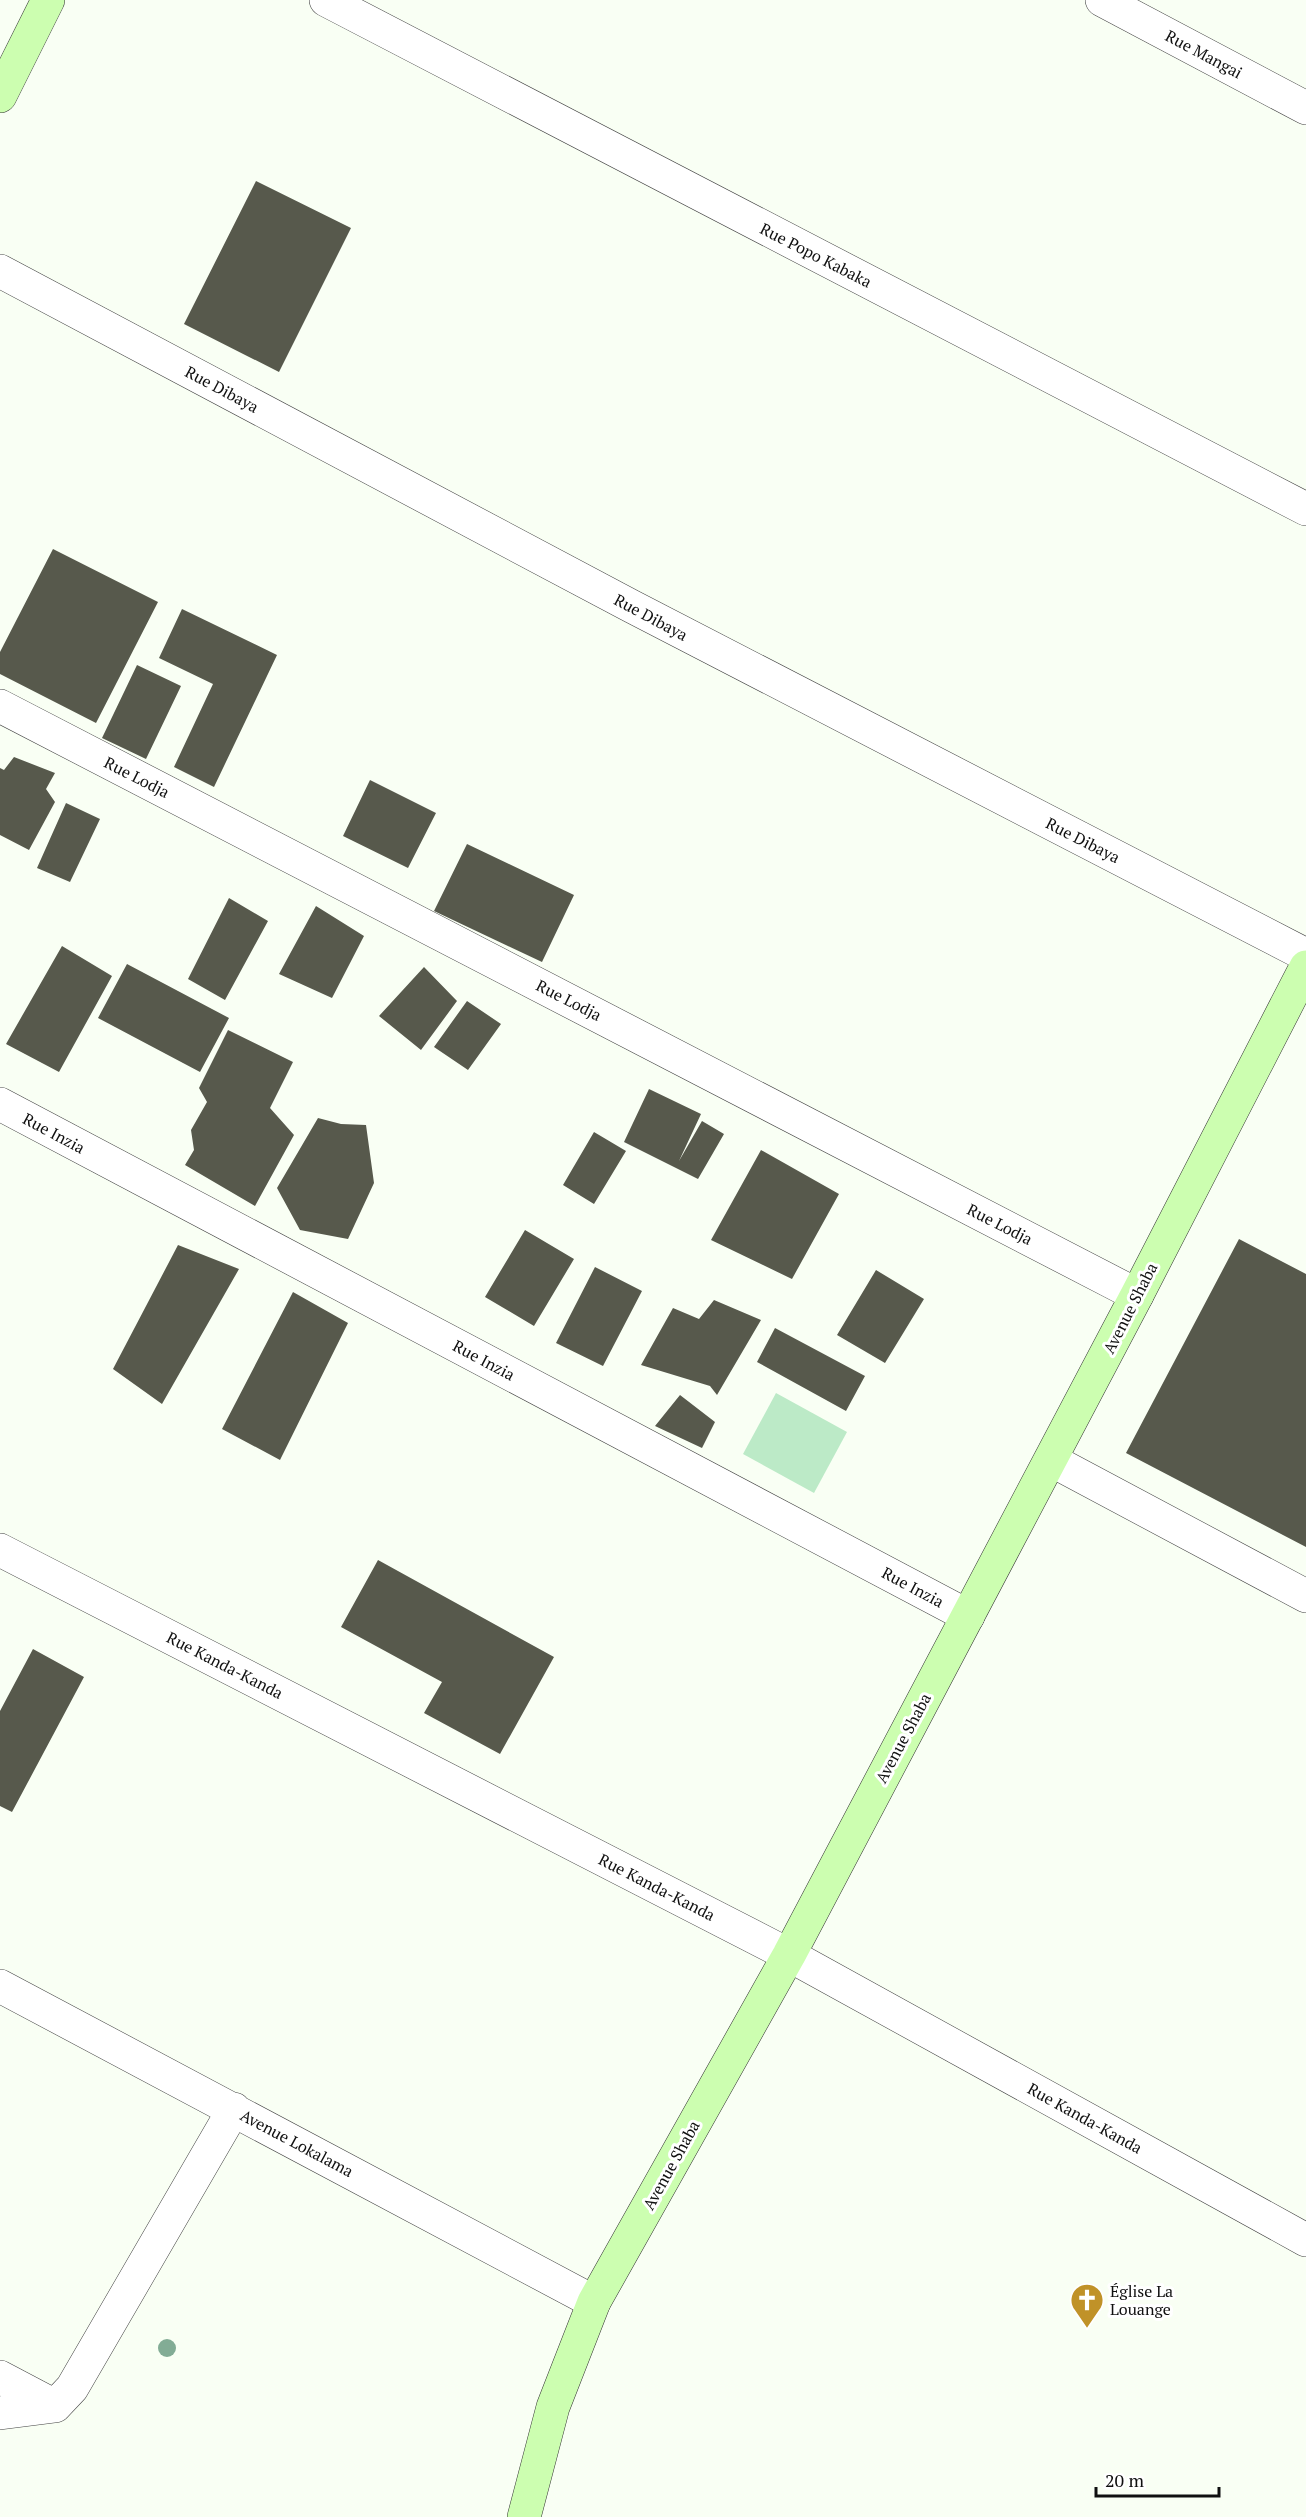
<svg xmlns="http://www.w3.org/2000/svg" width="1306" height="2517" viewBox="0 0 1306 2517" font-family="'PT Serif',serif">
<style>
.green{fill:#bceac7}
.building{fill:#57594c}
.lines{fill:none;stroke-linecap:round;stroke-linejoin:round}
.street-casing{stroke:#434343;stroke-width:34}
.secondary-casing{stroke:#323232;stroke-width:34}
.street{stroke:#fff;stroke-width:33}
.secondary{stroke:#ccfeb0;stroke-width:33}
.tree{fill:#82ac95}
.labels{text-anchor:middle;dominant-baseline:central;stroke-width:6;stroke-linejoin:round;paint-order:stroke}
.street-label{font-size:16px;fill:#101010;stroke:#fff}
.poi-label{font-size:16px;fill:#101010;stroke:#fff;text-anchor:start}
</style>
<rect width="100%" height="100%" fill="#f9fff4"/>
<path class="green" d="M776 1393 847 1432 814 1493 743 1454Z"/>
<path class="building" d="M256 181 351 228 279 372 184 324Z
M53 549 158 602 96 723 0 674V652Z
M182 609 277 655 214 787 174 767 213 684 159 658Z
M137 665 181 686 146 759 102 738Z
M14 757 55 773 46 789 55 802 29 850 0 835V768L4 770Z
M370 780 436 813 408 868 343 836Z
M66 803 100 819 70 882 37 868Z
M467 844 574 895 542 962 434 911Z
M229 898 268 921 225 1000 188 979Z
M316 906 364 936 332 998 279 974Z
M62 946 112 976 59 1072 6 1044Z
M127 964 229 1018 200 1072 98 1018Z
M424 967 457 1001 421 1050 379 1016Z
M467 1001 501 1024 468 1070 434 1047Z
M228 1030 293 1062 270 1108 294 1135 255 1206 185 1165 194 1150 191 1130 207 1102 199 1088Z
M649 1089 701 1114 679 1161 702 1121 724 1134 698 1179 624 1142Z
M318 1118 341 1124 366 1125 374 1183 348 1239 300 1230 277 1188Z
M594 1132 626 1151 594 1204 563 1185Z
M761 1150 839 1194 792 1279 711 1240Z
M525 1230 574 1259 534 1326 485 1297Z
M1239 1239 1306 1274V1547L1126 1453Z
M178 1245 239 1269 162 1404 113 1369Z
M595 1267 642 1291 603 1366 556 1343Z
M876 1270 924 1299 885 1363 837 1335Z
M293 1292 348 1323 280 1460 222 1429Z
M714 1300 761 1320 717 1395 710 1386 641 1365 673 1308 699 1319Z
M775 1328 865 1376 846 1411 757 1362Z
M680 1395 715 1422 702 1448 655 1426Z
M378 1560 554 1657 500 1754 424 1713 442 1682 341 1627Z
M33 1649 84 1677 12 1812 0 1806V1711Z"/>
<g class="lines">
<g class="street-casing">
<path id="street" d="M326 0 1306 509
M1102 0 1306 108
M0 271 631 606 1306 955
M0 706 1137 1295
M0 1104 968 1616
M1051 1460 1306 1596
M0 1550 789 1955 1306 2240
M0 1986 594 2302
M0 2377 55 2406
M55 2406 72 2388 234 2109
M0 2413 55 2406"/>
</g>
<g class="secondary-casing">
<path id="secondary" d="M0 96 48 0
M524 2517 553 2407 594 2302 789 1955 1137 1295 1306 967"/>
</g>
<use href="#street" class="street"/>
<use href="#secondary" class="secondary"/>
</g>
<circle class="tree" cx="167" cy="2348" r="9"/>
<defs>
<g id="church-pin" transform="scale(1.725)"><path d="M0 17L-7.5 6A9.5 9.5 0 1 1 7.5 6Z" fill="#c09228" stroke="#fff"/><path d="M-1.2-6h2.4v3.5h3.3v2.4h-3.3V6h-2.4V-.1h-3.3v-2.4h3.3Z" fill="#fff"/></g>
</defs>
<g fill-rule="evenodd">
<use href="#church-pin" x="1087" y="2300"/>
</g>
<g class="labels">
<g class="street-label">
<text transform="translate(1204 54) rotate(28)">Rue Mangai</text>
<text transform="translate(816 255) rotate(27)">Rue Popo Kabaka</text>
<text transform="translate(222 389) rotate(28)">Rue Dibaya</text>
<text transform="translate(651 617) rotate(28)">Rue Dibaya</text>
<text transform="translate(137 777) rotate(27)">Rue Lodja</text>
<text transform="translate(1083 840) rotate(27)">Rue Dibaya</text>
<text transform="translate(569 1000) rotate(27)">Rue Lodja</text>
<text transform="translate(54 1133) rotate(28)">Rue Inzia</text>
<text transform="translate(1000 1224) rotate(27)">Rue Lodja</text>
<text transform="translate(1130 1308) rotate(-63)">Avenue Shaba</text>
<text transform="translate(484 1360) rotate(28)">Rue Inzia</text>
<text transform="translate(913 1587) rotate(28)">Rue Inzia</text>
<text transform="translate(225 1665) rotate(27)">Rue Kanda-Kanda</text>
<text transform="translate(903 1738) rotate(-62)">Avenue Shaba</text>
<text transform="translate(657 1887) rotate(27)">Rue Kanda-Kanda</text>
<text transform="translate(1085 2118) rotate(29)">Rue Kanda-Kanda</text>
<text transform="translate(297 2143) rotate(28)">Avenue Lokalama</text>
<text transform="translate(671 2165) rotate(-61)">Avenue Shaba</text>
</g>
<g class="poi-label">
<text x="1110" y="2291">Église La<tspan x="1110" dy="18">Louange</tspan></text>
</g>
</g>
<path d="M1096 2487v9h123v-9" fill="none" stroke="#101010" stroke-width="3"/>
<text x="1105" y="2487" font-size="18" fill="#101010" stroke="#ffffff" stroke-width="4.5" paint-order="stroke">20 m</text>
</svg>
